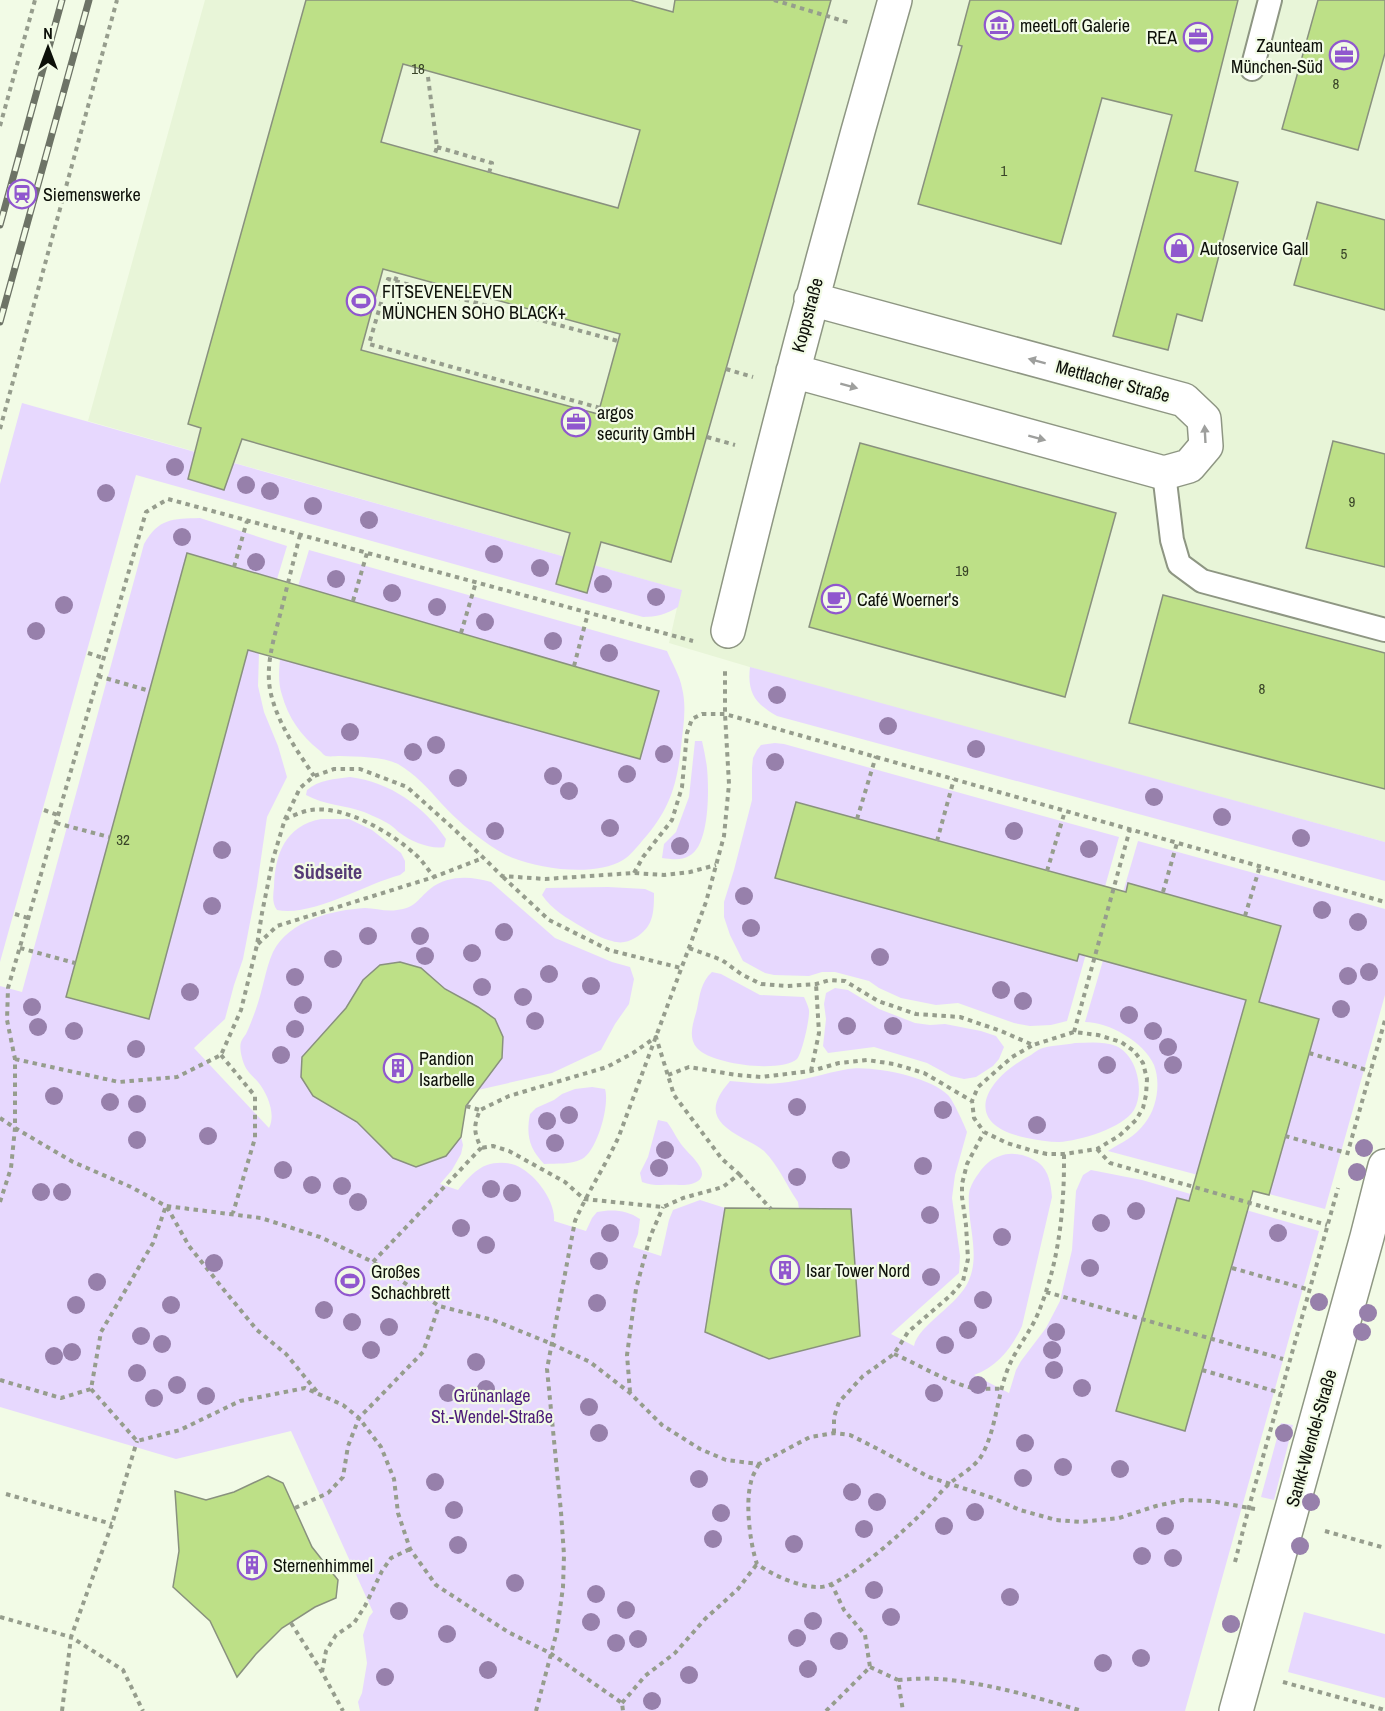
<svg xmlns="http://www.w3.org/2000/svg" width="1385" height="1711" viewBox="0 0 1385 1711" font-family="'Archivo Narrow',sans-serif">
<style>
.built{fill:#e8f5d8}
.green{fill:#e7d8fe}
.building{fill:#bde087;stroke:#89917e;stroke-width:1.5;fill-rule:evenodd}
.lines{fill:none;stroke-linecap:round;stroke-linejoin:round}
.lane-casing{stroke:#8e9683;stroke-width:26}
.street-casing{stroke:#8e9683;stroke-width:36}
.path{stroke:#969d8d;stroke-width:4;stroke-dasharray:4.5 4.5;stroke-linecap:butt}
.lane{stroke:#fff;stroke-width:22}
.street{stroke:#fff;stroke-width:33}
.rail-casing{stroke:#6d7366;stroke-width:7}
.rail{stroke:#f2fbe6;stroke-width:4.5;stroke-dasharray:14;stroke-linecap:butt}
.tree{fill:#9780ab}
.oneway{fill:#9e9f9d}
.labels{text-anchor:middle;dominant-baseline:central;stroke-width:4.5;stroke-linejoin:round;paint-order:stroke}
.number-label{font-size:15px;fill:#394428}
.poi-label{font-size:18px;fill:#0d1009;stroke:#f2fbe6;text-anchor:start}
.street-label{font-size:18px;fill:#0d1009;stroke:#f2fbe6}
.park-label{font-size:18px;fill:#4d1b7a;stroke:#f2fbe6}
.neighbourhood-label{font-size:20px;font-weight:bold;fill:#563b76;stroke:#f2fbe6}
</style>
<rect width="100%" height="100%" fill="#f2fbe6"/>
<path class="built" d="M205 0H1385V842L790 679 669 643 681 590 88 421Z"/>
<path class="green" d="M22 403 682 590 678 607C667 614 656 617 643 617L136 475 0 962V484Z
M200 518 287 546 277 579 259 653 258 686 264 712 278 746 287 777 267 817 257 886 243 959 234 985 225 1019 194 1048 269 1128C276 1115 268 1094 258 1082 253 1076 247 1072 244 1064 242 1059 239 1048 241 1042 242 1039 244 1037 246 1034 250 1026 253 1017 256 1009 263 990 265 970 273 952 289 920 333 910 365 908 375 908 386 912 397 910 415 908 417 900 430 889 448 875 470 876 491 882L555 938 612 962 630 967 634 979 629 1004 615 1024 601 1050 552 1073 478 1090 466 1106 461 1137 463 1145 461 1154 452 1170 440 1184 458 1190C465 1181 477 1168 487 1165 495 1162 507 1162 515 1165 534 1172 556 1201 554 1221L586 1231 592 1218 597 1212C612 1209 627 1210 640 1219L638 1234 633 1247 661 1256 669 1220 673 1210 700 1200 725 1208 705 1332 769 1359 860 1336 851 1209H799L798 1202C786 1185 779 1166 764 1151 758 1146 750 1142 744 1139 713 1122 706 1109 730 1081 747 1082 763 1085 780 1083 803 1081 825 1073 848 1069 872 1065 931 1077 948 1095 953 1100 964 1124 967 1132L955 1175 952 1198 960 1256 959 1273 891 1334 914 1346C918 1325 959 1305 969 1280 979 1257 970 1231 969 1207 969 1202 968 1195 970 1189 972 1183 975 1178 979 1173 984 1165 991 1159 1000 1156 1012 1151 1028 1155 1039 1163 1049 1171 1051 1185 1052 1197L1022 1326C1012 1348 997 1367 974 1375L1009 1393 1016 1370 1021 1361 1046 1328 1060 1301 1072 1250 1076 1191 1083 1175 1091 1170 1142 1180 1319 1231 1185 1711H360L358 1702 362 1693 367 1663 363 1635 369 1617 373 1612 291 1431 176 1459 0 1407V986L22 992 144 544C159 518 172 519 200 518Z
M309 550 667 651C672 663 680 676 682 688 687 708 683 727 681 747 677 786 669 811 642 841 637 847 630 856 623 860 595 877 541 869 513 858 490 849 457 821 441 803 428 788 415 774 398 764 382 756 357 757 340 756 336 756 330 757 326 756 323 755 322 752 319 750 301 736 288 717 282 695 278 684 279 670 280 659L298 586Z
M750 667 1385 842V881L777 716C755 704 747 692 750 667Z
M695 741H702C704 750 706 759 707 768 709 788 710 846 689 856 681 861 671 859 662 858L664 844 676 832 689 797Z
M775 743 784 744 1119 837 1067 1021 1051 1025 1030 1026 1014 1023 958 1003 936 1005 901 998 879 988 869 981 835 972H822L809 976 774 975 765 973 743 961 730 935 724 917V902L734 870 752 800V768L753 758 757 750 761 745Z
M350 777C390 782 424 806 446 839L444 847C432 850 410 841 400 833 398 832 396 829 393 827 386 821 373 816 364 812 345 805 324 805 306 795L307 790C318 780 335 779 350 777Z
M321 819H349L372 830 401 853 405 861V871L400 875C365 884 313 917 277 910 272 903 273 896 274 887 275 854 285 826 321 819Z
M1138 841 1385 909V995L1325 1209 1108 1151C1122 1142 1135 1137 1145 1123 1157 1108 1161 1083 1154 1065 1144 1042 1109 1022 1085 1022Z
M608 887 645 889 654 893C654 914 653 927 635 938 628 942 621 944 612 941 602 939 592 933 582 927 567 918 552 910 542 895L546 888Z
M712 972 721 974 760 995 804 997C806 1001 808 1006 809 1010 810 1018 802 1054 797 1059 781 1073 712 1065 697 1048 687 1037 694 1021 697 1009 700 994 701 982 712 972Z
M835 988 848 990 879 1009 915 1023 930 1025 945 1024 981 1031 996 1036 1004 1047 999 1059 993 1066 976 1077 964 1079 951 1076 927 1063 874 1047 828 1053 823 1046 826 1019 824 1004 826 993Z
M1075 1043C1088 1043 1103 1041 1116 1046 1137 1055 1145 1091 1134 1110 1123 1128 1079 1141 1059 1142 1049 1142 1037 1140 1027 1138 958 1124 986 1078 1031 1055 1035 1052 1039 1049 1043 1048 1053 1045 1065 1045 1075 1043Z
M592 1087 605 1089C610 1105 597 1151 582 1159 569 1165 558 1163 544 1164 529 1148 526 1135 530 1114L536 1108 554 1100 562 1094 575 1089Z
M658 1120 667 1122C674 1131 678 1142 686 1150 692 1157 710 1172 698 1181 692 1185 686 1185 679 1185 666 1184 655 1187 642 1182L640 1173 648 1157Z
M1281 1423 1293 1425 1274 1500 1261 1497Z
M1304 1612 1385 1634V1698L1288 1672Z"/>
<path class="building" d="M306 0H630L673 12 675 0H831L671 562 601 542 587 593 556 584 570 533 242 439 224 490 188 479 201 428 188 424ZM403 64 640 130 618 208 381 142ZM383 269 620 334 598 414 361 350Z
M970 0H1238L1195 171 1238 182 1202 321 1177 314 1168 350 1113 336 1172 115 1102 98 1061 244 918 204 962 46 958 45Z
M1318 0H1385V53L1358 150 1282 129Z
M1317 202 1385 220V310L1294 285Z
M1333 441 1385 454V567L1306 548Z
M860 443 1116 513 1065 697 809 627Z
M187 553 659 691 640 759 248 650 149 1019 66 997Z
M1163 595 1385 653V789L1129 723Z
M796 802 1126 892 1128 883 1281 926 1259 1002 1319 1019 1269 1195 1253 1191 1185 1431 1116 1411 1177 1198 1189 1201 1246 1000 1079 954 1077 961 775 878Z
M400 962 421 968 445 989 478 1007 495 1019 503 1037 502 1058 466 1106 461 1137 446 1156 416 1167 393 1158 357 1122 313 1096 301 1077 302 1057 346 1008 363 980 380 965Z
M725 1208 851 1209 860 1336 769 1359 705 1332Z
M268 1476 283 1483 312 1547 338 1580 336 1598 315 1607 282 1628 256 1654 237 1677 210 1621 173 1587 179 1551 175 1491 206 1500 234 1492Z"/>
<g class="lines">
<g class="lane-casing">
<path id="lane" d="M1252 69 1270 0
M1164 473 1172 540 1179 564 1202 581 1385 630"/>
</g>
<g class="street-casing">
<path id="street" d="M793 371 1164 473 1189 466 1206 446 1204 419 1184 400 811 299
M728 631C779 420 835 209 895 0
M1236 1711 1367 1237 1385 1166"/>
</g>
<path class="path" d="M774 0 850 23
M428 77 437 147 434 157
M0 126 35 0
M437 147 492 163 489 173
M395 281 398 273
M450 296 453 288
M726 369 753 377
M600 408 369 344 388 279 618 341
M0 429 117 0
M707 437 735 445
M300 535C294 559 288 583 282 607 275 636 263 668 272 698 280 727 298 752 314 776
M234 567 247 521
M353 601 367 553
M461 633 476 582
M88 653 103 658
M574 666 588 613
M98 676 150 691
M44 810 58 815
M285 819C293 816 303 811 311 810 345 805 392 833 416 855 423 861 428 870 434 877
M857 819 876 756
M56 823 109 837
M937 841 954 779
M1047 871 1065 811
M634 873 643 857 672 820 682 787 687 733 692 719 702 714H725L1385 902
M503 877 549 920 609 950 681 968
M1163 892 1177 843
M15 914 28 918
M1245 916 1260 866
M258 944 277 926 434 877 483 858
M20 948 75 963
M689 948 722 960 741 974 761 984 787 986 816 984 830 980 845 981 878 1001 916 1014 960 1017 1001 1031 1033 1045 1074 1032 1098 1035 1121 1042 1134 1051 1143 1063 1147 1079 1146 1095 1143 1108 1136 1120 1119 1136 1097 1149 1064 1154H1047L1030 1150 1007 1143 984 1132 974 1118 972 1101 978 1087 1012 1057 1033 1045
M1074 1032 1130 829
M1309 1053 1370 1071
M221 1055 255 1096V1138L233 1213
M15 1059 119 1082 177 1077 221 1055 241 1010 257 945 262 913 273 859 285 819 300 788 314 776 334 769H360L407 787 456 831 502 876 545 879 634 873 664 875 690 872 716 865
M811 1071 819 1033 816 984
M668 1075 689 1067 737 1075 761 1077 811 1071 839 1063 867 1060 894 1064 924 1073 972 1101
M466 1106 480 1110
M0 1118 15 1128 73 1162 131 1187 166 1206 261 1218 320 1237 373 1262 439 1306 493 1320 552 1344 590 1362 630 1393 662 1425 700 1449 726 1460 759 1464 810 1437 834 1433 850 1435 878 1449 929 1477 993 1498 1020 1510 1056 1520 1081 1522 1119 1518 1156 1506 1183 1500 1211 1501 1255 1509
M1285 1136 1347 1153
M1097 1149 1110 1163 1327 1225
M1347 1155 1385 1020
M739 1174 771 1209
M0 1202 11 1168 15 1128V1059L7 1020 8 988 146 512 168 499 693 641
M167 1207 189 1246 224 1290 257 1330 286 1354 318 1393
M373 1262 481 1148C474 1132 473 1127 480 1110L509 1096 607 1067 633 1053 656 1037 674 1095 722 1159 739 1174 723 1187 683 1198 663 1207 584 1199 565 1182 509 1151 493 1146 481 1148
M1232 1268 1310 1290
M1046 1292 1283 1359
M894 1354C920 1365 944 1381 972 1388 981 1390 992 1388 1001 1389
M1202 1370 1281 1393
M0 1380 61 1398 91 1389 101 1332 153 1243 166 1206
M91 1389 137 1441 180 1430 240 1401 305 1388 343 1405 359 1418 381 1447 394 1479 398 1513 410 1549 436 1585 508 1632 550 1653 622 1703 623 1711
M630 1392 627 1355 636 1289 650 1237 663 1207
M834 1433V1417L839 1402 863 1376 894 1354 908 1332 951 1295 963 1281 968 1259 966 1225 962 1197V1184L967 1164 984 1132
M759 1464C756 1470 752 1476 751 1482 745 1503 750 1544 757 1564 772 1575 801 1588 820 1587 844 1587 907 1528 925 1510 934 1501 941 1491 950 1483 961 1474 976 1467 983 1453 996 1428 997 1398 1007 1371 1015 1349 1031 1332 1039 1311 1054 1274 1061 1235 1063 1195 1064 1182 1064 1168 1064 1154
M6 1494 112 1524
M295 1508 328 1493 343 1477 348 1446 359 1418 423 1352 439 1306
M1325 1531 1385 1548
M1235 1562 1249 1507 1338 1188
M0 1617 71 1637 112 1524 137 1441
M291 1623 322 1672 343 1711
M870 1667 898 1680 903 1711
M322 1672 326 1651 336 1635 354 1623 365 1606 382 1571 391 1558 410 1549
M898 1680C912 1679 926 1678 940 1679 988 1683 1035 1697 1082 1711
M1283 1682 1385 1710
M622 1703 645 1676 675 1653 705 1619 738 1589 757 1564
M62 1711 71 1637 123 1670 143 1711
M536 1711 557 1631 563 1587 564 1555 561 1512 547 1369 575 1221C588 1191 606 1165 619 1136L706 902 724 836 729 784 725 714V668
M826 1711 870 1667 865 1635 844 1610 832 1585"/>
<use href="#lane" class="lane"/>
<use href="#street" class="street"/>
<g class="rail-casing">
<path id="rail" d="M0 225 62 0
M0 322 89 0"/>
</g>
<use href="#rail" class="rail"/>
</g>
<g class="tree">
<circle cx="175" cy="467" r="9"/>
<circle cx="246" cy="485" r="9"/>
<circle cx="270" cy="491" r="9"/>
<circle cx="106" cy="493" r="9"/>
<circle cx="313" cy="506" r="9"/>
<circle cx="369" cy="520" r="9"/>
<circle cx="182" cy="537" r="9"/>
<circle cx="494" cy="554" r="9"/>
<circle cx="256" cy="562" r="9"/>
<circle cx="540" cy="568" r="9"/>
<circle cx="336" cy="579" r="9"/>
<circle cx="603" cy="584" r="9"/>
<circle cx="392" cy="593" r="9"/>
<circle cx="656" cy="597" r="9"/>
<circle cx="64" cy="605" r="9"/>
<circle cx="437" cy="607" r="9"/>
<circle cx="485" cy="622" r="9"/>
<circle cx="36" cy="631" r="9"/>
<circle cx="553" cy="641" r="9"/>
<circle cx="609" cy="653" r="9"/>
<circle cx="777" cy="695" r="9"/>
<circle cx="888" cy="726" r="9"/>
<circle cx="350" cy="732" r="9"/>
<circle cx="436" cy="745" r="9"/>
<circle cx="976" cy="749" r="9"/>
<circle cx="413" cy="752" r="9"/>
<circle cx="664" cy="754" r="9"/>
<circle cx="775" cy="762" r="9"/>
<circle cx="627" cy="774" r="9"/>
<circle cx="553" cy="776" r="9"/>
<circle cx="458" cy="778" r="9"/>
<circle cx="569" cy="791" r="9"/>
<circle cx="1154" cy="797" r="9"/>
<circle cx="1222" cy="817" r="9"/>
<circle cx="610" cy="828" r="9"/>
<circle cx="495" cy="831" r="9"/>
<circle cx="1014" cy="831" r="9"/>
<circle cx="1301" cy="838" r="9"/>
<circle cx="680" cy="846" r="9"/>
<circle cx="1089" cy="849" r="9"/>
<circle cx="222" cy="850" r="9"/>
<circle cx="744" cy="896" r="9"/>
<circle cx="212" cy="906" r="9"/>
<circle cx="1322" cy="910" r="9"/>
<circle cx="1358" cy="922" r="9"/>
<circle cx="751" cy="928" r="9"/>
<circle cx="504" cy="932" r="9"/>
<circle cx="368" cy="936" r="9"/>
<circle cx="420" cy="936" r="9"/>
<circle cx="472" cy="953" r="9"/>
<circle cx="425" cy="956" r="9"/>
<circle cx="880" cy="957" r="9"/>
<circle cx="333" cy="959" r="9"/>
<circle cx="1369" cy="972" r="9"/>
<circle cx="549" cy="974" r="9"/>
<circle cx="1348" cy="976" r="9"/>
<circle cx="295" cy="977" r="9"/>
<circle cx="591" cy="986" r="9"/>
<circle cx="482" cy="987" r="9"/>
<circle cx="1001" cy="990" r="9"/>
<circle cx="190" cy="992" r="9"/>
<circle cx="523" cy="997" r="9"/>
<circle cx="1023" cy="1001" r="9"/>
<circle cx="303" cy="1005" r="9"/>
<circle cx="32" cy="1007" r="9"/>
<circle cx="1341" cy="1009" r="9"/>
<circle cx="1129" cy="1015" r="9"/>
<circle cx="535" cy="1021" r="9"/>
<circle cx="847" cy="1026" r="9"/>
<circle cx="893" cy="1026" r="9"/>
<circle cx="38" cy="1027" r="9"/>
<circle cx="295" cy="1029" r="9"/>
<circle cx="74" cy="1031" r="9"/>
<circle cx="1153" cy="1031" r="9"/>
<circle cx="1168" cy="1047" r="9"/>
<circle cx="136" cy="1049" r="9"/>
<circle cx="281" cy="1055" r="9"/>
<circle cx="1107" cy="1065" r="9"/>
<circle cx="1173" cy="1065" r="9"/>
<circle cx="54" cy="1096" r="9"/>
<circle cx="110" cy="1102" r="9"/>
<circle cx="137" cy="1104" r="9"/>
<circle cx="797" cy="1107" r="9"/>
<circle cx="943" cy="1110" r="9"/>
<circle cx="569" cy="1115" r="9"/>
<circle cx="547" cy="1121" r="9"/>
<circle cx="1037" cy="1125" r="9"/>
<circle cx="208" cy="1136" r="9"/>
<circle cx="137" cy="1140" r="9"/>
<circle cx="555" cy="1143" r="9"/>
<circle cx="1364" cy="1148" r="9"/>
<circle cx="665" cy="1150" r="9"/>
<circle cx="841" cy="1160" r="9"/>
<circle cx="923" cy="1166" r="9"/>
<circle cx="659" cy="1168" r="9"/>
<circle cx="283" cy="1170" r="9"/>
<circle cx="1357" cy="1172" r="9"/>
<circle cx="797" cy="1177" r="9"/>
<circle cx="312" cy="1185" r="9"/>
<circle cx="342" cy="1186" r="9"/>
<circle cx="491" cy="1189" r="9"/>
<circle cx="41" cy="1192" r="9"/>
<circle cx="62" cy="1192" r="9"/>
<circle cx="512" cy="1193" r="9"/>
<circle cx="358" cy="1202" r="9"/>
<circle cx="1136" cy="1211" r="9"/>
<circle cx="930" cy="1215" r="9"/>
<circle cx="1101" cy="1223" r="9"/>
<circle cx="461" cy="1228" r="9"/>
<circle cx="610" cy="1233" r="9"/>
<circle cx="1278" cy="1233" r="9"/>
<circle cx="1002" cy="1237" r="9"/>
<circle cx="486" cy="1245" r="9"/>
<circle cx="599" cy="1261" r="9"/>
<circle cx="214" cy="1263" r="9"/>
<circle cx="1090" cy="1268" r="9"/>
<circle cx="931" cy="1277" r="9"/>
<circle cx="97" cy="1282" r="9"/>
<circle cx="983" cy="1300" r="9"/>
<circle cx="1319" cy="1302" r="9"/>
<circle cx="597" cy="1303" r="9"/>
<circle cx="76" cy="1305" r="9"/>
<circle cx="171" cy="1305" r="9"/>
<circle cx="324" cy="1310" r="9"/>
<circle cx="1368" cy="1313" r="9"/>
<circle cx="352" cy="1322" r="9"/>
<circle cx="389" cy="1327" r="9"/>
<circle cx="968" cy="1330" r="9"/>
<circle cx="1056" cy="1332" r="9"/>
<circle cx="1362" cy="1332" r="9"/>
<circle cx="141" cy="1336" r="9"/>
<circle cx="162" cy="1344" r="9"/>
<circle cx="945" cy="1345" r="9"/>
<circle cx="371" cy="1350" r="9"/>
<circle cx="1052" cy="1350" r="9"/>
<circle cx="72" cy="1352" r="9"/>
<circle cx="54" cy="1356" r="9"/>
<circle cx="476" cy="1362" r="9"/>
<circle cx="1054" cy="1370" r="9"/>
<circle cx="137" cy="1373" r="9"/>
<circle cx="177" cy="1385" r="9"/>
<circle cx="978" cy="1385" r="9"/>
<circle cx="1082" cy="1388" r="9"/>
<circle cx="486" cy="1389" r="9"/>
<circle cx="448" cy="1393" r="9"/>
<circle cx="934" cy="1393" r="9"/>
<circle cx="206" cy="1396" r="9"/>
<circle cx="154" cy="1398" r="9"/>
<circle cx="589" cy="1407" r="9"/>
<circle cx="599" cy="1433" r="9"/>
<circle cx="1284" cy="1433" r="9"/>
<circle cx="1025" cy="1443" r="9"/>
<circle cx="1063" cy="1467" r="9"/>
<circle cx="1120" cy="1469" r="9"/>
<circle cx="1023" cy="1478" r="9"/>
<circle cx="699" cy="1479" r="9"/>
<circle cx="435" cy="1482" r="9"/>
<circle cx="852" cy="1492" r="9"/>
<circle cx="877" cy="1502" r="9"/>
<circle cx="1311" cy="1502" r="9"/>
<circle cx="454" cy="1510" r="9"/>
<circle cx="975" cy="1512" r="9"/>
<circle cx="721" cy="1513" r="9"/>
<circle cx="944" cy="1526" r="9"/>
<circle cx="1165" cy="1526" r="9"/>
<circle cx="864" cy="1529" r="9"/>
<circle cx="713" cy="1539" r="9"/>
<circle cx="794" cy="1544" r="9"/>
<circle cx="458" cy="1545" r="9"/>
<circle cx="1300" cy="1546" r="9"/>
<circle cx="1142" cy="1556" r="9"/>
<circle cx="1173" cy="1558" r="9"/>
<circle cx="515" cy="1583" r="9"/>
<circle cx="874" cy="1590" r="9"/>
<circle cx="596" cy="1594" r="9"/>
<circle cx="1010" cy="1597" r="9"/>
<circle cx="626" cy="1610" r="9"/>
<circle cx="399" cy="1611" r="9"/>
<circle cx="891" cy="1617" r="9"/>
<circle cx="813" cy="1621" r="9"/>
<circle cx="591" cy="1622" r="9"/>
<circle cx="1231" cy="1624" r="9"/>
<circle cx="447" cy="1634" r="9"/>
<circle cx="797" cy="1638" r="9"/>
<circle cx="638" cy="1639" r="9"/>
<circle cx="839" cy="1641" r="9"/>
<circle cx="616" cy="1643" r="9"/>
<circle cx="1141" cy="1658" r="9"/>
<circle cx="1103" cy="1663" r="9"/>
<circle cx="808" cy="1669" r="9"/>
<circle cx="488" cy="1670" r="9"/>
<circle cx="689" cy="1675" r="9"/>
<circle cx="385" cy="1677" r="9"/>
<circle cx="652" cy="1701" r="9"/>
</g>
<defs><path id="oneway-solid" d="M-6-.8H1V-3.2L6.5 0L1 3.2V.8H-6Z" transform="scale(1.5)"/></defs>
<g class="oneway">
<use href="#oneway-solid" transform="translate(1037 361) rotate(-165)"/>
<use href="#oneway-solid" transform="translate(849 386) rotate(15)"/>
<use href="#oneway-solid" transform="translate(1205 434) rotate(-93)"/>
<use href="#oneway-solid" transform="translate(1037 438) rotate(15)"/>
</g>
<defs>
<g id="museum-ring" transform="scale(1.5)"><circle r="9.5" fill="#f2fbe6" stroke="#9057ce" stroke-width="1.5"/><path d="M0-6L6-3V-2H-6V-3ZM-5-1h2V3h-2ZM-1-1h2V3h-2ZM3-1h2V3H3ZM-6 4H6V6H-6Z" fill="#9057ce"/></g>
<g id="office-ring" transform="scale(1.5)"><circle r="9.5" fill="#f2fbe6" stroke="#9057ce" stroke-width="1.5"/><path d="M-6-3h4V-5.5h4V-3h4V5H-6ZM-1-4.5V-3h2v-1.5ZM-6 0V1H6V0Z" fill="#9057ce"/></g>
<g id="station-ring" transform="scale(1.5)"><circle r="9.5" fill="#f2fbe6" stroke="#9057ce" stroke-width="1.5"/><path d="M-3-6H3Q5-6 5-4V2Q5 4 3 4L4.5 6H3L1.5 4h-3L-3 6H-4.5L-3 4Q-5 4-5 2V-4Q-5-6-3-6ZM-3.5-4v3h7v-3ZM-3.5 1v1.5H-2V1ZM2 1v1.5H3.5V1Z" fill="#9057ce"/></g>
<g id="shop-ring" transform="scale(1.5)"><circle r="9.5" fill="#f2fbe6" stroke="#9057ce" stroke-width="1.5"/><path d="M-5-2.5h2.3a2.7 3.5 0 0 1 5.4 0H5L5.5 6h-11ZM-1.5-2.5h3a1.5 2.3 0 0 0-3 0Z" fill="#9057ce"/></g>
<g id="stadium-ring" transform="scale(1.5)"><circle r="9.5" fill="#f2fbe6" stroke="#9057ce" stroke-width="1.5"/><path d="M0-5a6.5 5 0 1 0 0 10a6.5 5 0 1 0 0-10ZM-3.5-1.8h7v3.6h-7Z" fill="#9057ce"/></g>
<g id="cafe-ring" transform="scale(1.5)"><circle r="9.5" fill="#f2fbe6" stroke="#9057ce" stroke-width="1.5"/><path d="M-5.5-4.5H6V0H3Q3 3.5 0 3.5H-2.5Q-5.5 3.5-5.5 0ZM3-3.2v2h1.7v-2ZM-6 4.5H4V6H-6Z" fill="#9057ce"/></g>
<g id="building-ring" transform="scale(1.5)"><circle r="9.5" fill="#f2fbe6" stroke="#9057ce" stroke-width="1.5"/><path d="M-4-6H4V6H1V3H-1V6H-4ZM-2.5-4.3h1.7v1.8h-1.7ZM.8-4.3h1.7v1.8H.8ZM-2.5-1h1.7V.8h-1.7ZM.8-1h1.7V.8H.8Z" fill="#9057ce"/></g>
</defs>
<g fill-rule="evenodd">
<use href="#museum-ring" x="999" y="25"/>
<use href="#office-ring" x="1198" y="37"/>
<use href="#office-ring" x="1344" y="55"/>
<use href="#station-ring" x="22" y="194"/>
<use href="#shop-ring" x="1179" y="248"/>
<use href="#stadium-ring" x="361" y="301"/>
<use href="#office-ring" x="576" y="422"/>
<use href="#cafe-ring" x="836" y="599"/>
<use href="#building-ring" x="398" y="1068"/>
<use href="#building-ring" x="785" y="1270"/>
<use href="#stadium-ring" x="350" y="1281"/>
<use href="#building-ring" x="252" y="1565"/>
</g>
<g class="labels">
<g class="number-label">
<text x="418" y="68">18</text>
<text x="1336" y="83">8</text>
<text x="1004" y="170">1</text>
<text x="1344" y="253">5</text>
<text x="1352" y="501">9</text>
<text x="962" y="570">19</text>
<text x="1262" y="688">8</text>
<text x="123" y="839">32</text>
</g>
<g class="poi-label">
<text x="1020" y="25">meetLoft Galerie</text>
<text x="1177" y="37" text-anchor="end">REA</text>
<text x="1323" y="45" text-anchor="end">Zaunteam<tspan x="1323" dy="21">München-Süd</tspan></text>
<text x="43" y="194">Siemenswerke</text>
<text x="1200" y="248">Autoservice Gall</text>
<text x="382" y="291">FITSEVENELEVEN<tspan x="382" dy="21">MÜNCHEN SOHO BLACK+</tspan></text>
<text x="597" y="412">argos<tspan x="597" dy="21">security GmbH</tspan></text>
<text x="857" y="599">Café Woerner's</text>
<text x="419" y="1058">Pandion<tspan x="419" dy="21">Isarbelle</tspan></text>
<text x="806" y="1270">Isar Tower Nord</text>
<text x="371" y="1271">Großes<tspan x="371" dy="21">Schachbrett</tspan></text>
<text x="273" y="1565">Sternenhimmel</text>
</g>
<g class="street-label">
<text transform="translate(807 315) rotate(-75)">Koppstraße</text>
<text transform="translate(1113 381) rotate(15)">Mettlacher Straße</text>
<text transform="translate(1311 1438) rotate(-74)">Sankt-Wendel-Straße</text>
</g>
<g class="park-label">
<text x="492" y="1395">Grünanlage<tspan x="492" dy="21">St.-Wendel-Straße</tspan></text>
</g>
<g class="neighbourhood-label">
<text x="328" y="871">Südseite</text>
</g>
</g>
<g transform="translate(48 48)" stroke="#f2fbe6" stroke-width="4.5" paint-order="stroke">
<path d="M0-4.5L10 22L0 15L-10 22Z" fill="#0d1009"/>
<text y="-9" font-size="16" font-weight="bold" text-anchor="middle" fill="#0d1009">N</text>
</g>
</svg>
